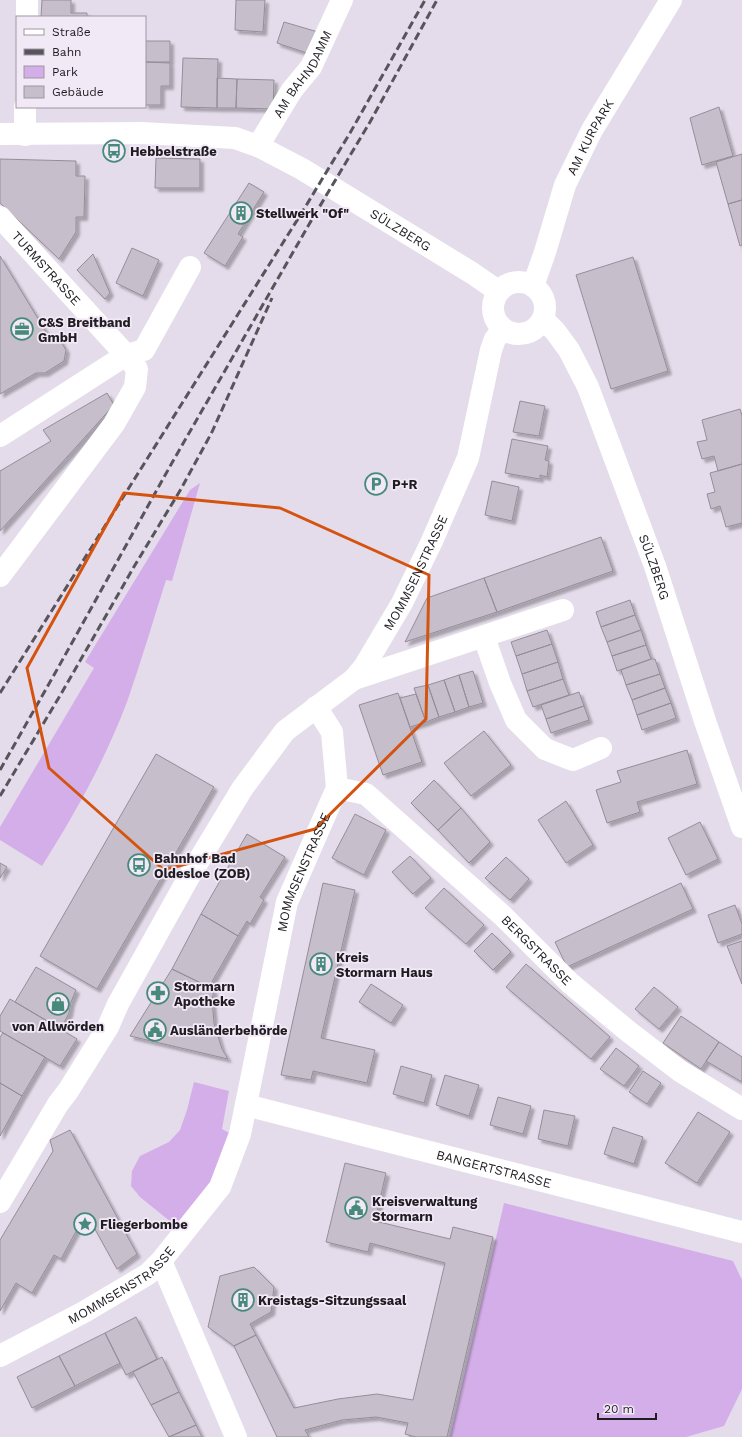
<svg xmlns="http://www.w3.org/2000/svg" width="742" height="1437" viewBox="0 0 742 1437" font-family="'Work Sans',sans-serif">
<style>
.green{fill:#d3aee8}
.building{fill:#c7becc;stroke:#958d9a;filter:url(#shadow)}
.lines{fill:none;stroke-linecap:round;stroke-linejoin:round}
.minor{stroke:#fff;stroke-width:22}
.rail{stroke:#58545c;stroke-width:3;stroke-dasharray:8 4;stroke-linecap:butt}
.marked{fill:none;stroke:#d4530e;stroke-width:3;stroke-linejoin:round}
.labels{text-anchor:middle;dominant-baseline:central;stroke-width:3.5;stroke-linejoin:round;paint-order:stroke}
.street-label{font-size:13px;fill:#201d22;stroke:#f2e9f7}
.poi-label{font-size:13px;font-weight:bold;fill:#201d22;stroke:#f2e9f7;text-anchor:start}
</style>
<defs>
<filter id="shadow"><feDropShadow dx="3.5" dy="3.5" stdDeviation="1" flood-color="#0004"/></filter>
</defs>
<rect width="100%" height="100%" fill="#e4dcea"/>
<path class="green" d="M200 483 172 581 166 580C153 621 141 662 127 702 105 760 75 814 42 866L0 840V827L94 668 85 662 190 490Z
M194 1082 229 1091 222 1129 231 1134 210 1183 182 1222H171L140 1197 131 1186 132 1171 140 1156 169 1142 180 1130 187 1110Z
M504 1203 733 1261 742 1280V1389L724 1426 686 1437H450Z"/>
<path class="building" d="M42 0H71V13H87V17H41Z
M236 0H265L263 32 235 30Z
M284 22 318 32 310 54 277 43Z
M145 41H170V62H145Z
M183 58 218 59 217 108 181 107Z
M145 62 170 63V86H161V105H145Z
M217 78 237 79 236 108H217Z
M237 79 274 80 273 109 236 108Z
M719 107 733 156 702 165 690 118Z
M742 154V200L728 204 716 162Z
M156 158 200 159V188H155Z
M0 159 76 161V176H85L84 217H76V232L59 259 0 203Z
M249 183 264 192 238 234 243 237 225 266 204 253Z
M742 200V245L740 246 728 204Z
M132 248 159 260 143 296 116 283Z
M93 254 110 293 105 299 77 270Z
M0 256 48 335H57L66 350 64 361 45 373H36L0 394Z
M633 257 668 371 611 389 576 275Z
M107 393 114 405 0 531V471L51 441 43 430Z
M520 401 545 406 539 436 513 432Z
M740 409 742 416V464L718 471 714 456 702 459 697 442 707 440 702 420Z
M512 439 548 446 545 460 549 461 547 477 540 475V479L505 473Z
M742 464V523L726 527 720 506 711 509 707 494 715 492 710 473Z
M492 481 519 487 512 521 485 515Z
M601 537 613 571 497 612 484 578Z
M484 578 497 612 405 642 427 598Z
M630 600 635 615 601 627 596 612Z
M635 615 641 630 607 642 601 627Z
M547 630 552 644 516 656 511 642Z
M641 630 646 645 612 656 607 642Z
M552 644 558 662 522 674 516 656Z
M646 645 651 659 617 671 612 656Z
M651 659H655L660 674 626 685 621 670Z
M558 662 563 679 527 691 522 674Z
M473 671 483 703 469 707 459 675Z
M660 674 665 688 632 700 626 685Z
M459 675 469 707 455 712 444 680Z
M563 679 569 695 533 707 527 691Z
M444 680 455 712 439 717 428 685Z
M428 685 439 717 426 722 414 688Z
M665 688 671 703 637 715 632 700Z
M579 692 584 706 546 719 541 705Z
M398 693 422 762 383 775 359 705Z
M416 694 426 722 410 727 400 698Z
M671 703 676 718 642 730 637 715Z
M584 706 589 720 551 733 546 719Z
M484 731 511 765 471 796 444 763Z
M687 750 697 784 637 802 640 812 607 823 596 790 621 782 617 771Z
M156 754 214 787 97 989 40 956Z
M434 780 461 808 438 830 411 803Z
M566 801 593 845 566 863 538 820Z
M461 808 490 842 469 863 438 830Z
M355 814 386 830 364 875 332 858Z
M700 822 718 859 686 875 668 838Z
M247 834 285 857 260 897 264 900 250 924 247 921 238 936 201 914Z
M410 856 431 878 413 894 392 872Z
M506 857 529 879 510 900 485 878Z
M0 863 7 867 0 878Z
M323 883 355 890 321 1038 375 1050 367 1083 313 1071 311 1080 281 1075Z
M681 883 693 909 567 967 555 942Z
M444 888 484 925 466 944 425 908Z
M735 905 742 924V934L718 943 708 915Z
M201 914 238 936 209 987 172 969Z
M492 933 511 952 493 970 474 951Z
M742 941V984L727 946Z
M526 964 610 1037 591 1059 506 987Z
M36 967 76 990 71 1002 69 1013 61 1029 15 1002Z
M172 969 209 987 214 991 212 999 214 1023 222 1049 228 1059 130 1036Z
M371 984 403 1005 391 1023 359 1002Z
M654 987 678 1007 659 1029 635 1009Z
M10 999 77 1039 60 1066 0 1031V1016Z
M681 1016 719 1042 701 1069 663 1043Z
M3 1033 45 1057 22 1096 0 1083V1037Z
M719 1042 742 1057V1082L706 1061Z
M616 1048 639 1066 624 1086 600 1069Z
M401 1066 432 1075 424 1103 393 1094Z
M643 1071 661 1083 647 1104 629 1092Z
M445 1075 479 1085 469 1116 436 1105Z
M0 1083 22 1096 0 1136Z
M498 1097 531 1106 523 1134 490 1125Z
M544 1110 575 1116 568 1146 538 1139Z
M698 1112 730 1132 697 1183 665 1163Z
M613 1127 643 1137 634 1164 604 1154Z
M70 1130 137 1254 117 1269 86 1213 61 1259 54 1255 32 1293 16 1283 0 1311V1240L53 1151 50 1140Z
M345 1163 386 1173 375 1221 450 1239 453 1227 493 1237 447 1437H416L405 1434 408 1423 376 1417 342 1420 305 1430 309 1437H277L234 1346 256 1335 294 1408 338 1399 377 1394 413 1400 445 1263 370 1243 368 1252 326 1242Z
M254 1267 274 1287 271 1312 250 1324 256 1335 234 1346 208 1327 220 1276Z
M136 1317 157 1359 126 1375 105 1333Z
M105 1333 120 1363 75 1386 59 1356Z
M59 1356 75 1386 32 1408 17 1377Z
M162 1357 179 1392 151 1405 133 1372Z
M179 1392 196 1425 169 1437 151 1405Z
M196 1425 202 1437H169Z"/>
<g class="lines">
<g class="minor">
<path d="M27 17V0"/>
<path id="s1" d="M0 134 141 133 235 138 258 146 302 169 472 273 498 291"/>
<path d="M25 135V107"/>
<path id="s2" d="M258 146 292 90 311 67 342 0"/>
<path id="s3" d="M0 217 126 355 137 369 135 387 114 424 0 576"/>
<circle cx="519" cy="308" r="26"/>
<path id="s4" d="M533 286 545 252 565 185 592 130 671 0"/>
<path id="s5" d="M543 319 555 331 569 350 588 387 655 566 705 721 742 827"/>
<path d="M0 436 126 355 144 350 190 267"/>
<path d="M484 637 500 683 516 720 545 749 573 760 601 748"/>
<path d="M354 679 563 610"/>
<path id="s6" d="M337 788 366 794 503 916 570 983 629 1032 680 1071 742 1109"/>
<path id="s7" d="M246 1105 742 1232"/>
<path id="s8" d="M0 1202 58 1104 68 1091 108 1027 118 1004 190 875 242 789 285 731 354 679 364 667 402 603 432 541 468 458 491 350 495 339 503 329"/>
<path d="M161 1261 236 1437"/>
<path id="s9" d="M0 1356 84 1312 148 1274 161 1261 220 1187 240 1134 287 902 337 788 332 732 316 707"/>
</g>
<path class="rail" d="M0 693 301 214 350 133 425 0
M0 770 54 675 173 461 311 221 370 122 437 0
M0 796 61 694 135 565 181 489 212 432 272 298"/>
</g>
<path class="marked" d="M124 493 280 508 429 575 426 719 315 829 164 870 49 768 27 668Z"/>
<defs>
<g id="bus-ring" transform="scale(1.15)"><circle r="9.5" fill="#f2e9f7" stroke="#478a7c" stroke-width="1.5"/><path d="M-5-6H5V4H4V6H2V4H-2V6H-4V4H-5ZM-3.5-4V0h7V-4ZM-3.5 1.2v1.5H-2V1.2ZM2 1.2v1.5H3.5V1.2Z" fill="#478a7c"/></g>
<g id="building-ring" transform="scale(1.15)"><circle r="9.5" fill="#f2e9f7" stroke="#478a7c" stroke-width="1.5"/><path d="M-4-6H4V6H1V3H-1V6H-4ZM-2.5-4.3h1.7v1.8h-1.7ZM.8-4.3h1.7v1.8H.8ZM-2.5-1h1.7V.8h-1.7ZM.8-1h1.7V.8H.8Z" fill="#478a7c"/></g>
<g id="office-ring" transform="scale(1.15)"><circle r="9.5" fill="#f2e9f7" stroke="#478a7c" stroke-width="1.5"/><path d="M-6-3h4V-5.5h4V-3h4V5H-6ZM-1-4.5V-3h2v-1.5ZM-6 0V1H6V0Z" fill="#478a7c"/></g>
<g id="parking-ring" transform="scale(1.15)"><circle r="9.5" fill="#f2e9f7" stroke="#478a7c" stroke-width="1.5"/><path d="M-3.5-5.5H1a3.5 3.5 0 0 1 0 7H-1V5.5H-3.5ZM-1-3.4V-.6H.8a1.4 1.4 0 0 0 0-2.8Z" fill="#478a7c"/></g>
<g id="pharmacy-ring" transform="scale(1.15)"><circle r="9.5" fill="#f2e9f7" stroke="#478a7c" stroke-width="1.5"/><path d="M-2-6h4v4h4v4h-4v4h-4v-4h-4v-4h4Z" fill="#478a7c"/></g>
<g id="shop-ring" transform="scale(1.15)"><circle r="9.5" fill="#f2e9f7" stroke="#478a7c" stroke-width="1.5"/><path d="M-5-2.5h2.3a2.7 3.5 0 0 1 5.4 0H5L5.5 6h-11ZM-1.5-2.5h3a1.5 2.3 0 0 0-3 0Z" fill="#478a7c"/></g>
<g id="civic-ring" transform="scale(1.15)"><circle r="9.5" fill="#f2e9f7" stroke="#478a7c" stroke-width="1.5"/><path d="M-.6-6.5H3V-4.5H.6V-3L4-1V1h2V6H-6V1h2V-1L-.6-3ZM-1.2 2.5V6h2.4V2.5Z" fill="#478a7c"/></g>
<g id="sight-ring" transform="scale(1.15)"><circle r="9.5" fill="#f2e9f7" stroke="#478a7c" stroke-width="1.5"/><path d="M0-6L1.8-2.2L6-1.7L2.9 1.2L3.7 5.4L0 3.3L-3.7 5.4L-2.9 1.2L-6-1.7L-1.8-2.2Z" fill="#478a7c"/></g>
</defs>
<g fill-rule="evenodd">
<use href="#bus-ring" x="114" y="151"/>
<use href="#building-ring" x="241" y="213"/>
<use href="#office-ring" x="22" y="329"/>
<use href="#parking-ring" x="376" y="484"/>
<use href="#bus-ring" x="139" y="865"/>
<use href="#building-ring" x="321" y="964"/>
<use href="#pharmacy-ring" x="158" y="993"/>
<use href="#shop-ring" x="58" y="1004"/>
<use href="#civic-ring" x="155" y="1030"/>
<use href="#civic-ring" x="356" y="1208"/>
<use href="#sight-ring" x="85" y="1224"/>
<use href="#building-ring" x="243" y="1300"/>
</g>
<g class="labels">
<g class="street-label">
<text stroke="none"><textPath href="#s2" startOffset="85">AM BAHNDAMM</textPath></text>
<text stroke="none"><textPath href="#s4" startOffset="160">AM KURPARK</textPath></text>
<text stroke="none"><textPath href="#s1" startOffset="425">SÜLZBERG</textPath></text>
<text stroke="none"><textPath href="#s3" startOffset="69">TURMSTRASSE</textPath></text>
<text stroke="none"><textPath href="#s5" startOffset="274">SÜLZBERG</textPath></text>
<text stroke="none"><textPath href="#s8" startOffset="761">MOMMSENSTRASSE</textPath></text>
<text stroke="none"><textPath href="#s9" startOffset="609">MOMMSENSTRASSE</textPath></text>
<text stroke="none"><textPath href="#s6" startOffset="261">BERGSTRASSE</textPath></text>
<text stroke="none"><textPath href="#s7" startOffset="256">BANGERTSTRASSE</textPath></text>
<text stroke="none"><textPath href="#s9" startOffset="141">MOMMSENSTRASSE</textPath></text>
</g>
<g class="poi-label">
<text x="130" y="151">Hebbelstraße</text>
<text x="256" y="213">Stellwerk "Of"</text>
<text x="38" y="322">C&amp;S Breitband<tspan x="38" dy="15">GmbH</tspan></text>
<text x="392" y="484">P+R</text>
<text x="154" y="858">Bahnhof Bad<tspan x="154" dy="15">Oldesloe (ZOB)</tspan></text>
<text x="336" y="957">Kreis<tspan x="336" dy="15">Stormarn Haus</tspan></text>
<text x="174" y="986">Stormarn<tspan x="174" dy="15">Apotheke</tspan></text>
<text x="58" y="1026" text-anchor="middle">von Allwörden</text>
<text x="170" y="1030">Ausländerbehörde</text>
<text x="372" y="1201">Kreisverwaltung<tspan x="372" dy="15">Stormarn</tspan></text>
<text x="100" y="1224">Fliegerbombe</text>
<text x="258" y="1300">Kreistags-Sitzungssaal</text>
</g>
</g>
<rect x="16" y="16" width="130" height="92" fill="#f2e9f7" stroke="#9e97a2"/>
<rect x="24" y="29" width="20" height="6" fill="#ffffff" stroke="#9e97a2"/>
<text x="52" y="36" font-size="12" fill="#201d22">Straße</text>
<rect x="24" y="49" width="20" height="6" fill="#58545c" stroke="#9e97a2"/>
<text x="52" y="56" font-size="12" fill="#201d22">Bahn</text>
<rect x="24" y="66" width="20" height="12" fill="#d3aee8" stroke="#9e97a2"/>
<text x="52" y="76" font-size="12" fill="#201d22">Park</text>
<rect x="24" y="86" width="20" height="12" fill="#c7becc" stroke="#9e97a2"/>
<text x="52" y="96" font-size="12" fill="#201d22">Gebäude</text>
<path d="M598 1413v6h58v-6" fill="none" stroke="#201d22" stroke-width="2"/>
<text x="604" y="1413" font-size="12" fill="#201d22" stroke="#f2e9f7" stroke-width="3" paint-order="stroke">20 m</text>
</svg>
